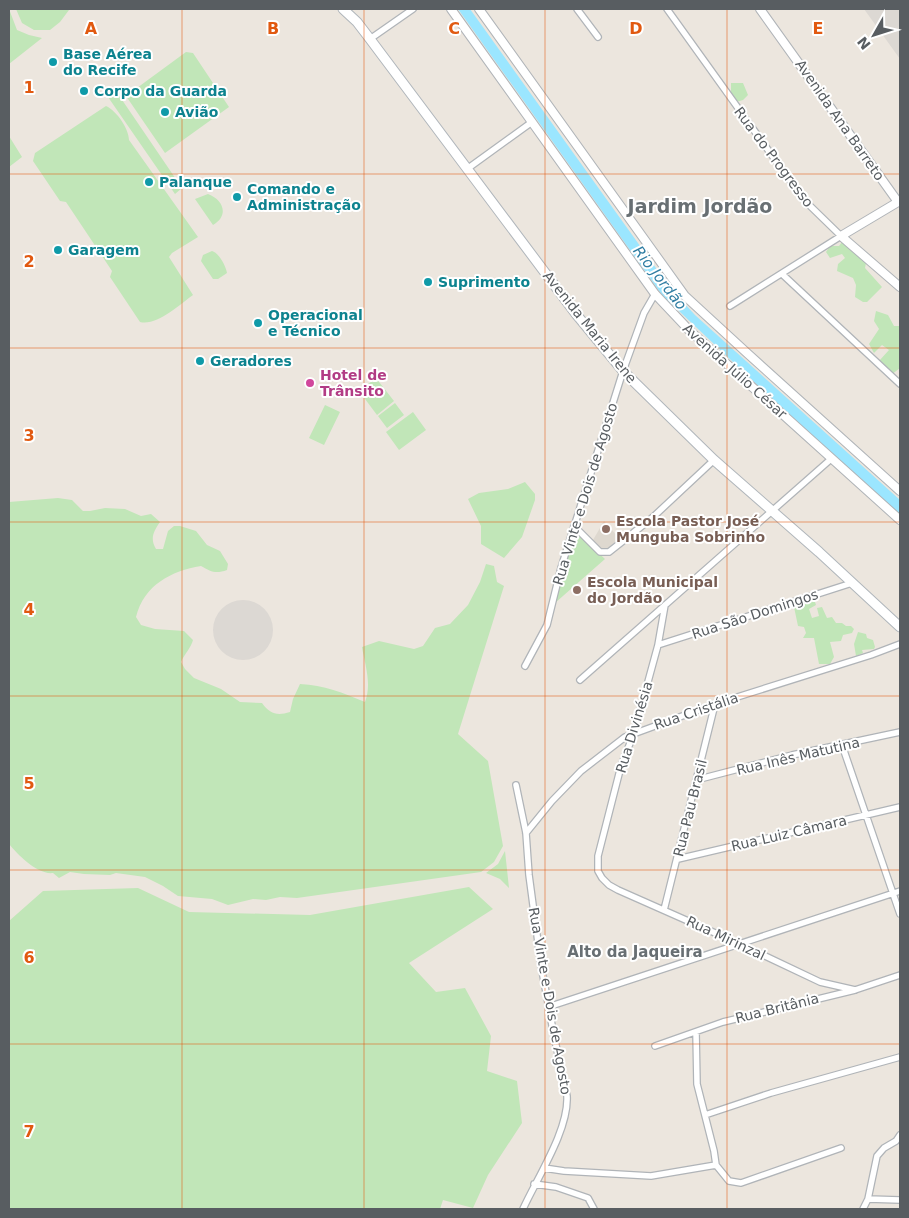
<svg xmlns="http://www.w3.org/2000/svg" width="909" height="1218" viewBox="0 0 909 1218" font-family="'DejaVu Sans',sans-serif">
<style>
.industrial{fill:#dcd8d3}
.education{fill:#ded8cf}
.green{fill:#c1e6b8}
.water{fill:#9be6ff}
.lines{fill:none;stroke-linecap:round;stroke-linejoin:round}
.minor-casing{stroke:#b0b4b8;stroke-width:8}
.tertiary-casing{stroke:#b0b4b8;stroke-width:10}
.secondary-casing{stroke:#b0b6bb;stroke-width:11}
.minor{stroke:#fff;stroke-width:5.5}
.tertiary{stroke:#fff;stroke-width:8}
.secondary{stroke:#fff;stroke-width:9}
.grid{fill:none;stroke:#e15910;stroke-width:1;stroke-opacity:0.55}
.culture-dot{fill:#0f9aa8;stroke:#fff;stroke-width:2}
.hotel-dot{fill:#d1479c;stroke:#fff;stroke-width:2}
.education-dot{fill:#8d6e63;stroke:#fff;stroke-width:2}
.labels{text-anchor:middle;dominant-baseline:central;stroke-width:4;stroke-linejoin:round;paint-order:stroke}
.culture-label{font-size:14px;font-weight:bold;fill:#0d838f;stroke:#fff;text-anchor:start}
.street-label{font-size:14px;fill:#585d61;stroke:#fff}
.hotel-label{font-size:14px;font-weight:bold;fill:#b23c85;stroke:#fff;text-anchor:start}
.education-label{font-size:14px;font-weight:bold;fill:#785e54;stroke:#fff;text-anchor:start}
.water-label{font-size:15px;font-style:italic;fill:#307ea3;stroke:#fff}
.neighbourhood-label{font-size:15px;font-weight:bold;fill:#686f73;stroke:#fff}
.district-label{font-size:19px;font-weight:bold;fill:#686f73;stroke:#fff}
.grid-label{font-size:16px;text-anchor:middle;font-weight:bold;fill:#e15910;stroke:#fff;stroke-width:4;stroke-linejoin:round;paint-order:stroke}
</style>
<rect width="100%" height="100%" fill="#ece6de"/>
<path class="industrial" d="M864 9H900V59Z
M213 630a30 30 0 1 1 60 0a30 30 0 1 1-60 0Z"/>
<path class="education" d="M604 521 619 538 604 552 593 540Z"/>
<path class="green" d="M9 9 17 30 29 35 42 38 9 64Z
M16 9H68L69 10 60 22 50 30H34L22 23Z
M186 52 193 53 229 107 165 153 126 96Z
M731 83H743L748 95 743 100 736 102 731 96Z
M116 91 182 188 175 194 108 97Z
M106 106C117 111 129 129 129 140L198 237 172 253 169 257 193 295C179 305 157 326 140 322L110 277 112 271 66 202 60 201 33 161 35 153Z
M9 136 22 157 9 167Z
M208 194C224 200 229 216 213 225L195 199Z
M842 242 866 263 865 268 882 287 867 302H863L855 297 856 285 853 278 837 271 838 264 845 258 842 254 830 258 826 252 830 246H839Z
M212 251C219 253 226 266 227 273L218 279H213L201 261 203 255Z
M876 311 888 315 894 326H900V368L891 375 879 361 889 350 882 345 874 353 869 344 879 329 874 321Z
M376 378 394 401 377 415 359 391Z
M395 403 404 415 387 428 378 416Z
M325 405 340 412 324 445 309 438Z
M413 412 426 430 399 450 386 432Z
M525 482 535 494V500L522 537 504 558 481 544V526L468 499 479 493 508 489Z
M58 498 72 500 83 511H90L105 508 125 509 141 516 151 514 160 522C153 532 150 539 156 549H163L168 531 174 526H180L196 531 207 545 220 551 228 564 227 570C216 574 211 572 201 566 171 571 144 585 136 617L141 625 155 629 184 631 193 640C191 648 185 653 181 662L185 669 194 678 221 689 240 702 262 703C270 714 277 716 290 712L293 699 300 684C324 685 343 693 365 702 372 684 365 665 362 647L379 641 414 649 423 646 435 628 450 624 468 605 480 582 486 564 494 566 497 582 504 586 458 734 488 761 503 846 494 862 481 872 297 898 280 897 266 900 253 899 228 905 212 899 178 896 163 886 145 877 116 873 110 875 84 874 70 872 59 878 53 873C38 875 18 855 9 844V502Z
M575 531 605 559 555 603Z
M808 597 815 602 816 605 809 609 812 618 819 616 817 608 822 607 827 618 832 617 836 623H842L846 626H851L854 629 852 633 843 635 841 641 830 642 834 657 830 664H819L814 638H803L806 633 804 627 798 626 794 607Z
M858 632 866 634 867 638 873 640 875 647 874 649 862 650 863 653 856 656 854 644Z
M505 851 509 888 500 879 486 873 498 864Z
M469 887 493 909 409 963 436 992 465 988 491 1036 487 1071 517 1081 522 1123 488 1175 473 1208 443 1200 440 1209H9V921L43 891 138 888 189 912 310 915Z"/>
<path class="water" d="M458 9H470L671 289 695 315 900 500V515L767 394 662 295Z"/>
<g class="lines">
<g class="minor-casing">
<path id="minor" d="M577 9 598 37
M667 9 804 200 841 236 730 306
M370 39 413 9
M467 169 532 122
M782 274 900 384
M574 526 600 552H609L652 518 714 460
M665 605 658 645 634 733 621 766 598 856V871L602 878 609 885 618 890 740 944 820 982 855 990
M658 645 852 583
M525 666 547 625 561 568 623 371 644 313 655 294
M580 680 831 459
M842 745 900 914
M696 780 792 755 900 732
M516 785 526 833 529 875 541 965 554 1036 567 1096C569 1130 537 1178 523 1209
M526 833 552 801 581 771 625 737 715 704 871 655 900 644
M678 859 900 807
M664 910 715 704
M548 1007 900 891
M696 1032 697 1084 714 1151 716 1165 729 1181 741 1183 841 1148
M655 1046 723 1022 855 990 900 975
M705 1115 771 1093 900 1057
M544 1168 564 1171 651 1176 716 1165
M534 1184 556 1187 588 1198 594 1209
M868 1199 900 1200
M863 1209 868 1199 877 1156 884 1148 896 1141 900 1135"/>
</g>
<g class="tertiary-casing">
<path id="tertiary" d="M451 9 655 294 689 330 900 520
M479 9 685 296 747 353 900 491
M760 9 898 202 841 236 900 287"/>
</g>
<g class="secondary-casing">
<path id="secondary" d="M343 9 357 22 370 39 576 314 623 371 714 460 819 552 900 627"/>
</g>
<use href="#minor" class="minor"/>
<use href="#tertiary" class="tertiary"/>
<use href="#secondary" class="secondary"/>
</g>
<path class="grid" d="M182 9V1209M364 9V1209M545 9V1209M727 9V1209M9 174H900M9 348H900M9 522H900M9 696H900M9 870H900M9 1044H900"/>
<g class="culture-dot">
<circle cx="53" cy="62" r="5"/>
<circle cx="84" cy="91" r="5"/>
<circle cx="165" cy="112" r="5"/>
<circle cx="149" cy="182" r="5"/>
<circle cx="237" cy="197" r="5"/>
<circle cx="58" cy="250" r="5"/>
<circle cx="428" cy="282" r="5"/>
<circle cx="258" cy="323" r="5"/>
<circle cx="200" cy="361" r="5"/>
</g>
<circle class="hotel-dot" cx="310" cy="383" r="5"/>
<g class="education-dot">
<circle cx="606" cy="529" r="5"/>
<circle cx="577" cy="590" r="5"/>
</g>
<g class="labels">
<g class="culture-label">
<text x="63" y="54">Base Aérea<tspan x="63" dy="16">do Recife</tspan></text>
<text x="94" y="91">Corpo da Guarda</text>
<text x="175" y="112">Avião</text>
<text x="159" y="182">Palanque</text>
<text x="247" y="189">Comando e<tspan x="247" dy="16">Administração</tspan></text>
<text x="68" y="250">Garagem</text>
<text x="438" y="282">Suprimento</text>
<text x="268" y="315">Operacional<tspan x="268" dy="16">e Técnico</tspan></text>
<text x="210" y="361">Geradores</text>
</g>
<g class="street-label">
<text transform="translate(840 120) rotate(55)">Avenida Ana Barreto</text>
<text transform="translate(774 157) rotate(53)">Rua do Progresso</text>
<text transform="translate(590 327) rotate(51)">Avenida Maria Irene</text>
<text transform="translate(735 371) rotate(42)">Avenida Júlio César</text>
<text transform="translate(585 494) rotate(-73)">Rua Vinte e Dois de Agosto</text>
<text transform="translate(755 614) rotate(-18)">Rua São Domingos</text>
<text transform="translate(696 711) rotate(-19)">Rua Cristália</text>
<text transform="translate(634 727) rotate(-73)">Rua Divinésia</text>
<text transform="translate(798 756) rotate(-13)">Rua Inês Matutina</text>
<text transform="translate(690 808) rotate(-76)">Rua Pau Brasil</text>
<text transform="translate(789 833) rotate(-13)">Rua Luiz Câmara</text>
<text transform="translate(726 938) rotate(25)">Rua Mirinzal</text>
<text transform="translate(550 1001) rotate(80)">Rua Vinte e Dois de Agosto</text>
<text transform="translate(777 1008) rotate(-14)">Rua Britânia</text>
</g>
<g class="hotel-label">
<text x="320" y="375">Hotel de<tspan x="320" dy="16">Trânsito</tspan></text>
</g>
<g class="education-label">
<text x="616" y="521">Escola Pastor José<tspan x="616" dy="16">Munguba Sobrinho</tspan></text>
<text x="587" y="582">Escola Municipal<tspan x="587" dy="16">do Jordão</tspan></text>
</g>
<g class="water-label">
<text transform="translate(660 278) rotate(52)">Rio Jordão</text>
</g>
<g class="neighbourhood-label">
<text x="635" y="952">Alto da Jaqueira</text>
</g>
<g class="district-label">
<text x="700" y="206">Jardim Jordão</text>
</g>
</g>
<g class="grid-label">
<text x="91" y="34">A</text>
<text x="273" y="34">B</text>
<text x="454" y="34">C</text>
<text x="636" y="34">D</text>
<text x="818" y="34">E</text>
<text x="29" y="93">1</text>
<text x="29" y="267">2</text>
<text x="29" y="441">3</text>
<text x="29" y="615">4</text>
<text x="29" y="789">5</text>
<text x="29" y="963">6</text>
<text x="29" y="1137">7</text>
</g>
<rect width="909" height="1218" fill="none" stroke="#585d61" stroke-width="20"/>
<g transform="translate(874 35) rotate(231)" stroke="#ffffff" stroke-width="4" paint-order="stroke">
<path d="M0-4L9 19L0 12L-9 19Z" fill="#585d61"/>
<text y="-8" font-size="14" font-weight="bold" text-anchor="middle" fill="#585d61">N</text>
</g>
</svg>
